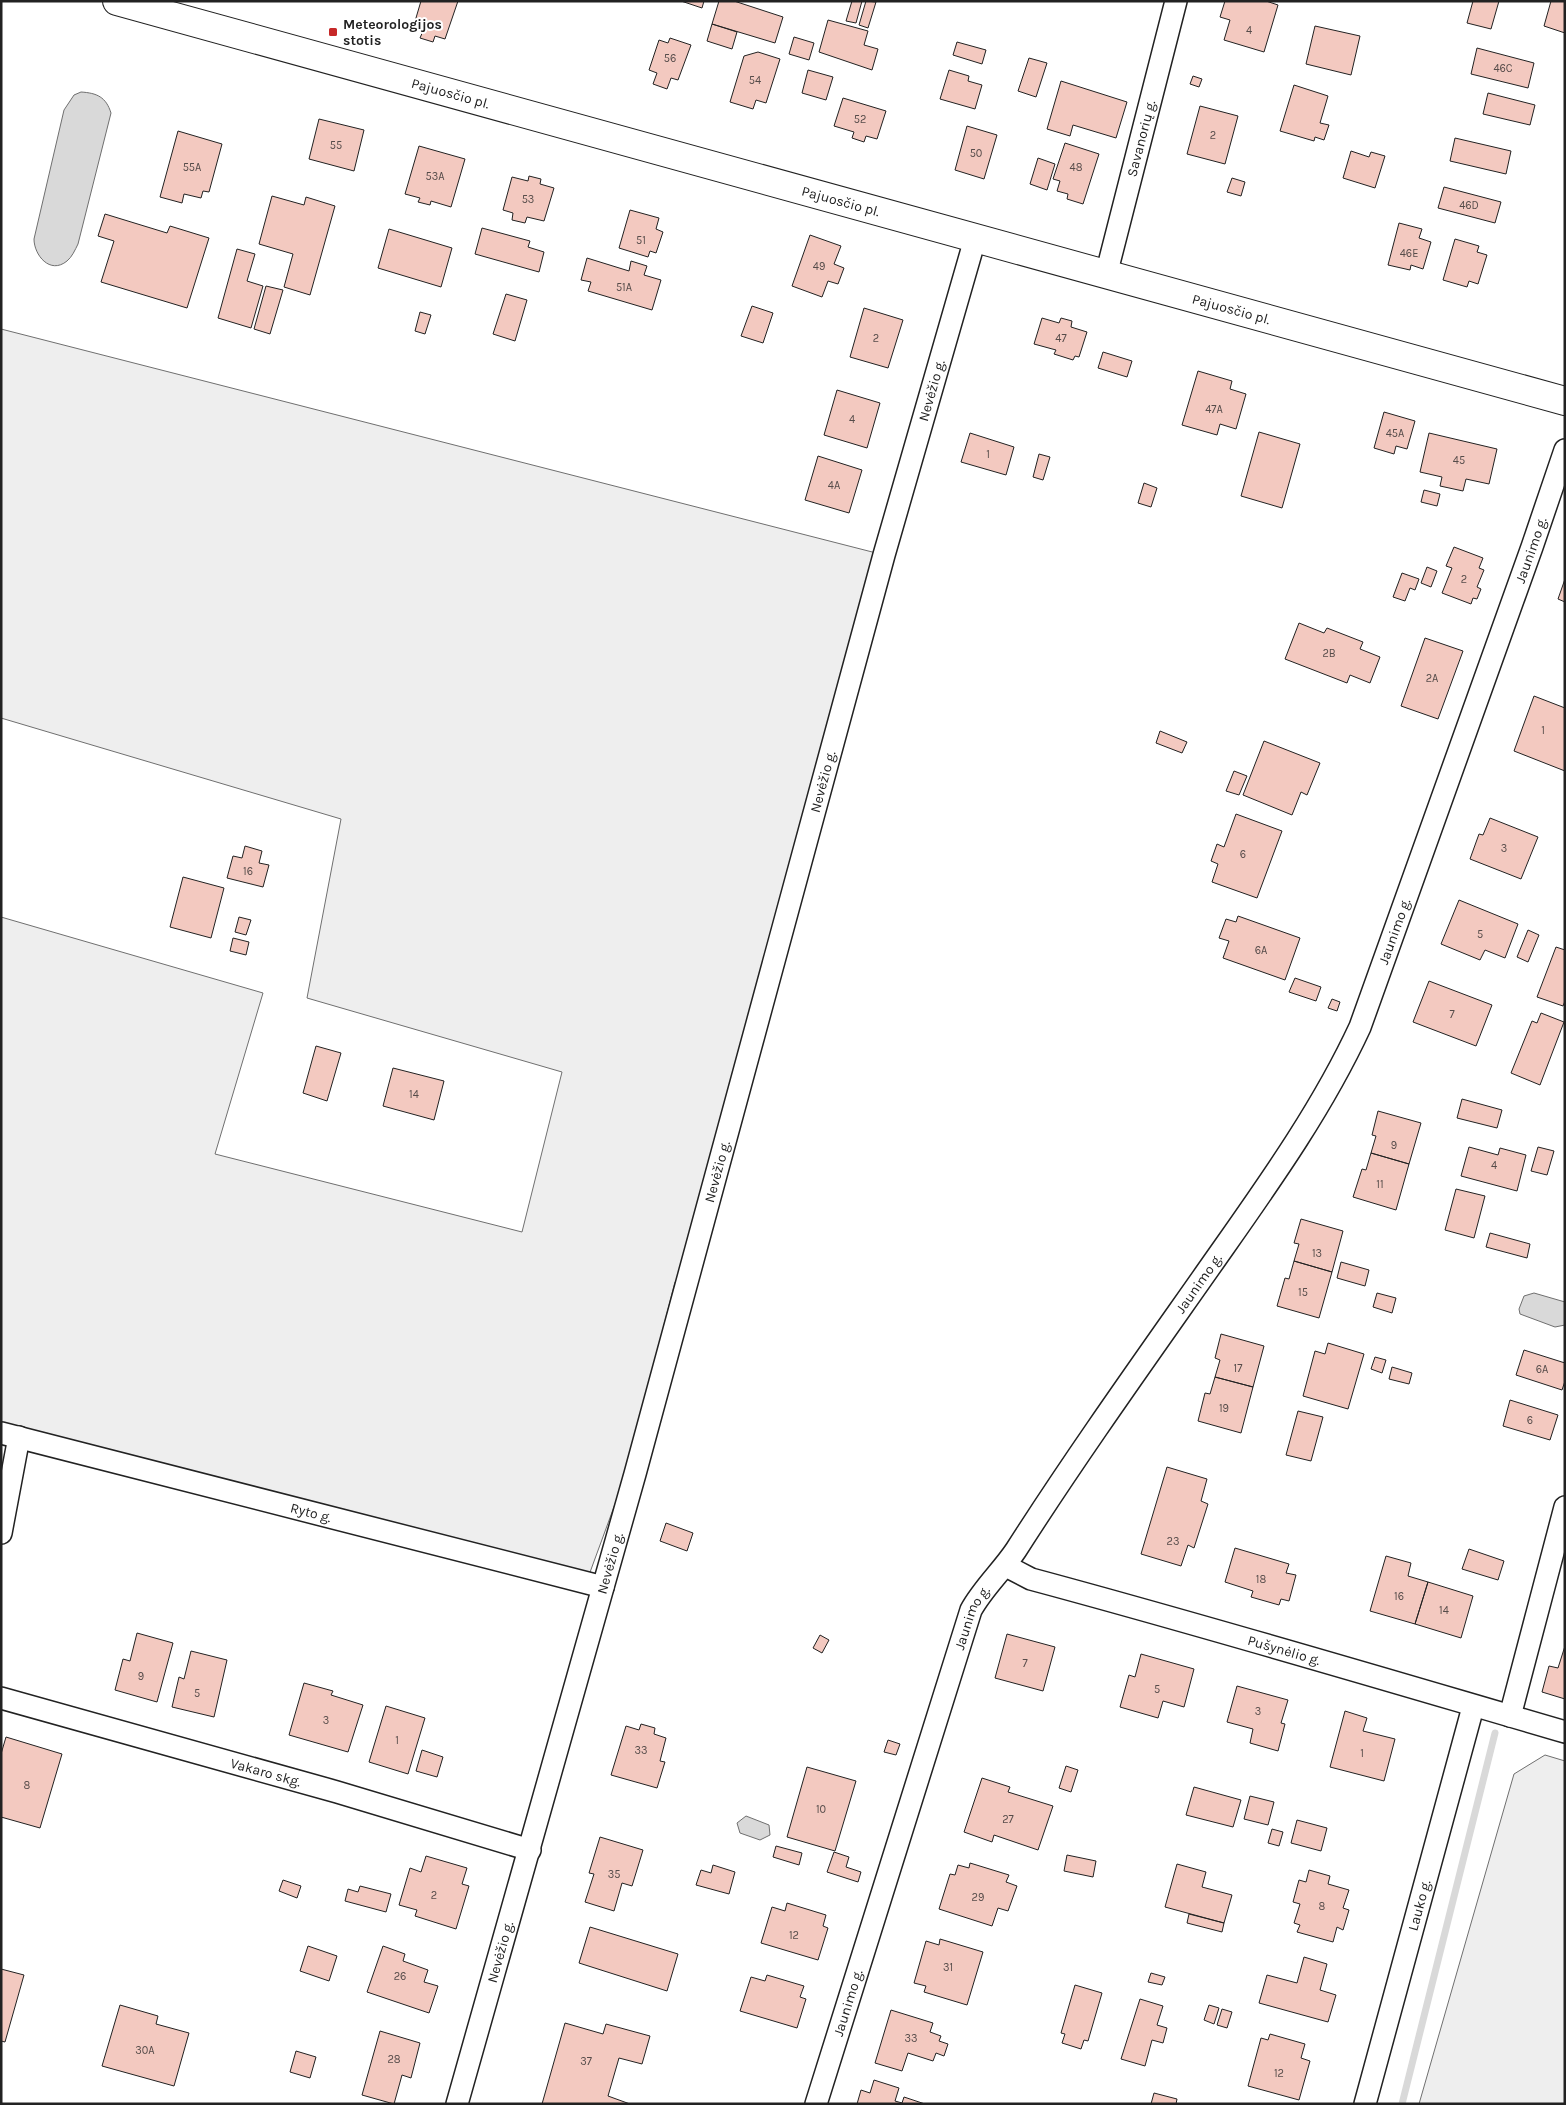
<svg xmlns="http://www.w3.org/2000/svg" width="1566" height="2105" viewBox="0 0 1566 2105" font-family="Karla,sans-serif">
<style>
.green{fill:#eee;stroke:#6f6f6f}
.water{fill:#d9d9d9;stroke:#6f6f6f}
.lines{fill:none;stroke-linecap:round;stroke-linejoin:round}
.stream{stroke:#d9d9d9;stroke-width:7}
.building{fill:#f3c9c0;stroke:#222}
.minor-casing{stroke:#222;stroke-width:24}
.secondary-casing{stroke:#222;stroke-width:30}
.minor{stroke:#fff;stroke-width:21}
.secondary{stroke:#fff;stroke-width:28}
.poi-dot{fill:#c62828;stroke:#fff;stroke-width:2}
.labels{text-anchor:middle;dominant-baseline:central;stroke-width:4;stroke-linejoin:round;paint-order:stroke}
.number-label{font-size:11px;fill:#564c4a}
.poi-label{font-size:14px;font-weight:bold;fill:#222;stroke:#fff;text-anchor:start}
.street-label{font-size:14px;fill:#222;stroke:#fff}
</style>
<rect width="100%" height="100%" fill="#fff"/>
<path class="green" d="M1 329 884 555 690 1274 675 1282 626 1474 589 1575 1 1423V917L263 993 215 1154 522 1232 562 1072 307 998 341 819 1 718Z
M1545 1755 1565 1761V2104H1419L1514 1774Z"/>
<path class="water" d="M81 92C97 93 106 97 111 113L78 244C75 250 72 257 67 261 50 275 34 255 34 239L64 110 74 95Z
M1534 1293 1565 1302V1325L1555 1327 1520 1314 1519 1309 1524 1296Z
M746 1816 769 1825 770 1835 760 1840 740 1833 737 1823Z"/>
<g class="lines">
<path class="stream" d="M1402 2104 1495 1733"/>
</g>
<path class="building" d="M421 1H458L445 39 435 36 433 42 420 38 423 31 413 28Z
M681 1H704L702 8Z
M719 1H734L783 17 775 43 712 24Z
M852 1H862L856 23 846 21Z
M866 1 876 2 868 28 859 25Z
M1225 1H1266L1278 5 1264 52 1224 40 1230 20 1220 17Z
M1473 1H1499L1491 29 1467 23Z
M1551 1H1565V33L1544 26Z
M828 20 868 31 864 45 878 49 872 70 819 52Z
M712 24 737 32 732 49 707 41Z
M1315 26 1360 36 1351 75 1306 64Z
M794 37 814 43 809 60 789 54Z
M670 38 691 45 678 80 671 78 667 89 653 84 657 73 649 70 659 40 668 43Z
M957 42 986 50 982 64 953 55Z
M1477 48 1534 63 1528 88 1471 74Z
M758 52 780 59 766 103 756 100 753 109 730 102 744 56Z
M1029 58 1047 63 1036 97 1018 91Z
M808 70 833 77 826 100 802 93Z
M949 70 969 76 968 81 982 85 975 109 940 99Z
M1193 76 1202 79 1199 87 1190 84Z
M1061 81 1127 102 1116 138 1073 125 1070 136 1047 129Z
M1294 85 1328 96 1320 123 1329 125 1324 140 1315 137 1314 141 1280 131Z
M1488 93 1535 105 1530 125 1483 114Z
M843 98 886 111 877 139 866 136 864 142 852 138 854 132 834 126Z
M1200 106 1238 116 1225 164 1187 154Z
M319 119 364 130 354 171 309 159Z
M967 126 997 135 984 179 955 170Z
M178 131 222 144 209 192 203 191 201 198 184 194 182 203 160 197Z
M1455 138 1511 151 1506 174 1450 161Z
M1065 143 1099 154 1083 204 1067 199 1068 194 1057 191 1060 181 1053 179Z
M419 146 465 159 451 207 431 201 430 205 418 202 420 198 405 194Z
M1351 151 1369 157 1371 152 1385 156 1375 188 1343 178Z
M1038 158 1055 164 1047 190 1030 184Z
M529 176 541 179 540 184 554 188 544 221 527 217 525 223 512 220 513 213 503 210 512 177 528 181Z
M1232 178 1245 182 1241 196 1227 192Z
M1444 187 1501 202 1495 223 1438 208Z
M272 196 304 205 306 197 335 206 310 295 284 287 293 254 259 244Z
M630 210 659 218 656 229 663 232 656 253 650 251 648 257 619 248Z
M105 214 167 233 170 226 209 238 187 308 101 282 114 241 98 236Z
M1399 223 1422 229 1419 238 1431 242 1423 269 1411 265 1410 270 1388 265Z
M482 228 530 241 528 247 544 252 539 272 475 254Z
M389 229 452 248 441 287 378 268Z
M810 235 841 246 834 264 844 268 838 284 828 281 822 297 792 286Z
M1455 239 1479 246 1477 252 1487 255 1478 284 1469 281 1467 287 1443 280Z
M237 249 255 254 247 281 263 286 251 328 218 318Z
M587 258 629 271 631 261 647 266 644 275 661 280 652 310 588 291 591 282 581 280Z
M266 286 283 290 270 334 254 329Z
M506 294 527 300 515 341 493 334Z
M752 306 773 313 763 343 741 336Z
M864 308 903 320 888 368 850 357Z
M420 312 431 315 425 334 415 331Z
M1042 318 1059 323 1061 318 1072 321 1071 327 1087 332 1079 357 1075 356 1073 360 1054 354 1056 350 1034 344Z
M1103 352 1132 361 1127 377 1098 368Z
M1198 371 1232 381 1230 389 1246 394 1236 429 1220 424 1217 435 1182 425Z
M837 390 880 403 867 448 824 435Z
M1384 412 1415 421 1407 449 1396 446 1394 454 1374 448Z
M1259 432 1300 444 1282 508 1241 496Z
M970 433 1014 447 1006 475 961 462Z
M1429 433 1497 449 1489 484 1466 479 1463 491 1440 486 1442 477 1420 472Z
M1039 454 1050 457 1043 480 1033 477Z
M818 456 862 470 849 513 805 500Z
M1144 483 1157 488 1151 507 1138 503Z
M1424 490 1440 494 1437 506 1421 502Z
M1454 547 1483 558 1479 568 1484 570 1477 587 1481 589 1477 599 1473 598 1471 604 1442 593 1452 568 1446 566Z
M1427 567 1437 571 1431 587 1421 583Z
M1402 573 1419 579 1415 590 1410 588 1405 601 1393 597Z
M1565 579V602L1558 599Z
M1299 623 1324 633 1327 628 1363 642 1360 649 1380 657 1370 683 1350 675 1347 683 1285 659Z
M1425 638 1463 651 1438 719 1401 706Z
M1534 696 1565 708V771L1514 751Z
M1160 731 1187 742 1182 753 1156 743Z
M1264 741 1320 763 1307 795 1301 792 1292 815 1243 795Z
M1234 771 1247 776 1239 795 1226 791Z
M1236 814 1282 831 1257 898 1212 882 1218 864 1211 861 1217 844 1224 847Z
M1490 818 1538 837 1521 879 1470 859 1479 834 1483 835Z
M245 846 262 851 259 863 269 865 263 887 227 878 233 856 242 858Z
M183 877 224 888 211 938 170 927Z
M1459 900 1518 924 1505 958 1485 950 1480 960 1441 944Z
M1238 916 1300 938 1285 980 1223 958 1229 941 1219 938 1226 919 1236 922Z
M239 917 251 920 246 935 235 932Z
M1528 930 1539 935 1528 962 1517 957Z
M233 938 249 942 246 955 230 951Z
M1556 947 1565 950V1001L1563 1006 1537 997Z
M1295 978 1321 987 1316 1001 1289 992Z
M1429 981 1492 1005 1476 1046 1413 1022Z
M1332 999 1340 1002 1337 1011 1328 1008Z
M1541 1013 1564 1022 1540 1085 1511 1073 1532 1021 1537 1023Z
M316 1046 341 1053 327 1101 303 1093Z
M393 1068 444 1081 434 1120 383 1106Z
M1462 1099 1502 1110 1497 1128 1457 1118Z
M1378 1111 1421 1123 1409 1164 1371 1153 1376 1136 1372 1135Z
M1469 1147 1498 1155 1500 1148 1526 1155 1517 1191 1461 1176Z
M1538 1147 1554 1151 1547 1175 1531 1171Z
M1371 1153 1409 1164 1396 1210 1353 1197 1362 1169 1366 1170Z
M1456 1189 1485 1196 1474 1238 1445 1230Z
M1301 1219 1343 1231 1332 1272 1294 1261 1299 1244 1294 1243Z
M1490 1233 1530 1244 1527 1258 1486 1247Z
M1294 1261 1332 1272 1319 1318 1277 1306 1285 1278 1289 1279Z
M1341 1262 1369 1270 1365 1286 1337 1278Z
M1377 1293 1396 1298 1392 1313 1373 1307Z
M1221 1334 1264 1346 1253 1387 1215 1377 1220 1360 1215 1358Z
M1328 1343 1364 1354 1348 1409 1303 1396 1315 1351 1325 1354Z
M1524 1350 1565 1363V1381L1562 1390 1516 1375Z
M1375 1357 1386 1360 1382 1373 1371 1369Z
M1392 1367 1412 1373 1409 1384 1389 1379Z
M1215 1377 1253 1387 1241 1433 1198 1421 1205 1393 1210 1394Z
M1510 1400 1558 1415 1550 1440 1503 1426Z
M1298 1411 1323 1417 1311 1461 1286 1455Z
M1167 1467 1207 1479 1201 1501 1208 1504 1194 1548 1188 1545 1181 1566 1141 1554Z
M666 1523 693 1533 687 1551 660 1541Z
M1235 1548 1289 1564 1286 1573 1296 1575 1289 1601 1281 1599 1279 1605 1251 1597 1253 1591 1225 1582Z
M1469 1549 1504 1561 1498 1580 1462 1569Z
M1386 1556 1411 1563 1408 1576 1428 1582 1415 1624 1370 1611Z
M1428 1582 1473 1596 1461 1638 1415 1624Z
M137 1633 173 1643 157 1702 115 1690 123 1659 130 1661Z
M1007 1634 1055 1647 1043 1691 995 1678Z
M820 1635 829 1640 822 1653 813 1648Z
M1565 1646V1699L1542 1692 1549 1666 1558 1668Z
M191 1651 227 1660 214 1717 172 1707 179 1677 184 1679Z
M1141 1654 1194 1669 1184 1707 1163 1701 1158 1718 1120 1707 1129 1675 1135 1677Z
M304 1683 333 1691 331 1695 363 1705 348 1752 289 1735Z
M1237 1686 1288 1700 1281 1723 1285 1724 1278 1751 1250 1743 1253 1729 1227 1722Z
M386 1706 425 1718 408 1774 369 1762Z
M1345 1711 1367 1718 1363 1731 1395 1739 1384 1781 1330 1767Z
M641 1724 655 1728 654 1734 666 1738 660 1761 665 1762 657 1788 611 1775 626 1726 639 1730Z
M6 1737 62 1754 40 1828 1 1817V1754Z
M888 1740 900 1744 896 1755 884 1752Z
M422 1750 443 1757 437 1777 416 1771Z
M1066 1766 1078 1770 1071 1792 1059 1788Z
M807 1767 856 1781 835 1851 787 1837Z
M982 1778 1010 1787 1008 1792 1053 1806 1038 1850 994 1835 992 1842 964 1832Z
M1194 1787 1241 1800 1233 1827 1186 1815Z
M1250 1796 1274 1802 1268 1825 1244 1819Z
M1297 1820 1327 1828 1321 1851 1291 1843Z
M1272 1829 1283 1832 1279 1846 1268 1843Z
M600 1837 643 1850 632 1886 622 1883 614 1911 585 1902 594 1874 589 1873Z
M776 1846 802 1853 799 1865 773 1857Z
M834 1852 849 1857 846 1867 861 1872 858 1882 827 1872Z
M1067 1855 1096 1861 1093 1877 1064 1871Z
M426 1856 467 1868 462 1884 469 1886 456 1929 415 1916 417 1910 399 1905 410 1868 421 1872Z
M970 1863 1009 1875 1006 1882 1017 1886 1008 1911 998 1908 992 1926 939 1909 950 1874 955 1875 958 1865 969 1868Z
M1177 1864 1206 1872 1202 1887 1232 1895 1224 1923 1165 1907Z
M713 1865 735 1872 729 1894 696 1885 701 1870 711 1873Z
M1309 1870 1330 1876 1328 1884 1349 1890 1343 1908 1349 1910 1343 1930 1337 1927 1333 1942 1297 1932 1300 1925 1294 1923 1300 1904 1293 1902 1299 1880 1306 1882Z
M283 1880 301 1886 297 1898 279 1891Z
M360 1886 391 1894 386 1912 345 1901 348 1889 358 1892Z
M787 1903 826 1915 823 1926 828 1928 818 1960 761 1943 772 1907 785 1911Z
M1189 1914 1224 1923 1222 1932 1187 1923Z
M590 1927 678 1954 667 1991 579 1963Z
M940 1939 983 1952 967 2005 924 1992 926 1986 914 1983 926 1941 939 1945Z
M308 1946 337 1956 329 1981 300 1971Z
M383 1946 405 1954 403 1961 428 1970 424 1982 438 1986 429 2013 367 1992Z
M1304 1957 1327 1964 1320 1990 1336 1995 1328 2022 1259 2003 1267 1975 1297 1983Z
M1 1969 24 1975 5 2042 1 2041Z
M1151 1973 1165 1977 1162 1985 1148 1982Z
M767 1975 804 1986 800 1997 806 1999 797 2028 740 2011 751 1977 765 1981Z
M1075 1985 1102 1993 1088 2041 1084 2040 1081 2049 1062 2043 1065 2034 1061 2033Z
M1140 1999 1163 2006 1157 2025 1167 2028 1163 2043 1152 2040 1145 2066 1121 2059Z
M120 2005 158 2016 156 2024 189 2033 174 2086 102 2066Z
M1209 2005 1219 2008 1214 2024 1204 2020Z
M1222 2009 1232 2012 1227 2028 1217 2025Z
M891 2010 933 2023 930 2032 941 2036 939 2041 948 2044 944 2056 936 2053 933 2061 908 2053 902 2071 875 2063Z
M565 2023 603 2034 606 2024 650 2036 642 2064 619 2058 608 2096 630 2104H542Z
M380 2031 420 2043 411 2078 402 2075 394 2104 362 2095Z
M1270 2034 1305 2044 1301 2058 1310 2061 1299 2100 1248 2086 1261 2038 1268 2040Z
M296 2051 316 2057 310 2078 290 2072Z
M874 2080 899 2088 895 2101 902 2103 904 2097 925 2104H857L861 2090 870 2093Z
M1154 2093 1177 2099 1176 2104H1151Z"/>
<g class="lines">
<g class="minor-casing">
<g id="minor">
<path id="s1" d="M1106 275 1176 1"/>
<path id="s2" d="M1 1433 603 1587"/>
<path d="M1 1533 19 1437"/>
<path id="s3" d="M1006 1566 1031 1579C1210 1627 1387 1680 1565 1732"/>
<path id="s4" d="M1 1698 337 1792 530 1850"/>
<path d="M1510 1716 1565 1507"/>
<path id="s5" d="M457 2104 635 1474 884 555 975 239"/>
<path id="s6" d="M816 2104 971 1610C983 1588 1002 1571 1016 1550 1080 1450 1149 1354 1217 1257 1269 1183 1322 1109 1360 1027L1532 547 1565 450"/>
<path id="s7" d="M1365 2104 1473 1707"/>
</g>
</g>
<g class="secondary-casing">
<g id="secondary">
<path id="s8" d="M117 1 1565 401"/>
</g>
</g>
<use href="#minor" class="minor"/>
<use href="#secondary" class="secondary"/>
</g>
<rect class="poi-dot" x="328" y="27" width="10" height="10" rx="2.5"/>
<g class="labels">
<g class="number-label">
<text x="1249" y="30">4</text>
<text x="670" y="58">56</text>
<text x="1503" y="68">46C</text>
<text x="755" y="80">54</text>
<text x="860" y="119">52</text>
<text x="1213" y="135">2</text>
<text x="336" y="145">55</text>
<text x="976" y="153">50</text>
<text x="192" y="167">55A</text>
<text x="1076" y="167">48</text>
<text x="435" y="176">53A</text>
<text x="528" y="199">53</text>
<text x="1469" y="205">46D</text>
<text x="641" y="240">51</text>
<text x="1409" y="253">46E</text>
<text x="819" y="266">49</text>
<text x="624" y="287">51A</text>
<text x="876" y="338">2</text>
<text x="1061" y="338">47</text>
<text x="1214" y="409">47A</text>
<text x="852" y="419">4</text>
<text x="1395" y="433">45A</text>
<text x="988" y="454">1</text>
<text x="1459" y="460">45</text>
<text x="834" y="485">4A</text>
<text x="1464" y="579">2</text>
<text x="1329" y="653">2B</text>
<text x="1432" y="678">2A</text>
<text x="1543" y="730">1</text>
<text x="1504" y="848">3</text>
<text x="1243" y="854">6</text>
<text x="248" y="871">16</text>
<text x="1480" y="934">5</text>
<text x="1261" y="950">6A</text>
<text x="1452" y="1014">7</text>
<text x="414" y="1094">14</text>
<text x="1394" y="1145">9</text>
<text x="1494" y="1165">4</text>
<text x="1380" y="1184">11</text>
<text x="1317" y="1253">13</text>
<text x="1303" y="1292">15</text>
<text x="1238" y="1368">17</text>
<text x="1542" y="1369">6A</text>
<text x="1224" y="1408">19</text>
<text x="1530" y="1420">6</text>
<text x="1173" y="1541">23</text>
<text x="1261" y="1579">18</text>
<text x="1399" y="1596">16</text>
<text x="1444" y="1610">14</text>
<text x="1025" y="1663">7</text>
<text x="141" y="1676">9</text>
<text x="1157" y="1689">5</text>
<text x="197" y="1693">5</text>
<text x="1258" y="1711">3</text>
<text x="326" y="1720">3</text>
<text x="397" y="1740">1</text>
<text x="641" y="1750">33</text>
<text x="1362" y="1753">1</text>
<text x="27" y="1785">8</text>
<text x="821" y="1809">10</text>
<text x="1008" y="1819">27</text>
<text x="614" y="1874">35</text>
<text x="434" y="1895">2</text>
<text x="978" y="1897">29</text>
<text x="1322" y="1906">8</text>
<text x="794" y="1935">12</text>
<text x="948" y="1967">31</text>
<text x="400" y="1976">26</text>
<text x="911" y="2038">33</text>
<text x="145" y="2050">30A</text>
<text x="394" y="2059">28</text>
<text x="586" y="2061">37</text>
<text x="1279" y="2073">12</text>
</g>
<g class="poi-label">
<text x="343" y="24">Meteorologijos<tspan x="343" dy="16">stotis</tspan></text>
</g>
<g class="street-label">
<text stroke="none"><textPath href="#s8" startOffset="346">Pajuosčio pl.</textPath></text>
<text stroke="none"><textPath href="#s1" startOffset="141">Savanorių g.</textPath></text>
<text stroke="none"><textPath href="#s8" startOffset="751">Pajuosčio pl.</textPath></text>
<text stroke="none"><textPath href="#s8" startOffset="1156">Pajuosčio pl.</textPath></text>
<text stroke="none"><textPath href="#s5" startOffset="1778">Nevėžio g.</textPath></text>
<text stroke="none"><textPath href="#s6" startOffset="1726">Jaunimo g.</textPath></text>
<text stroke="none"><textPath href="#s5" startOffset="1372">Nevėžio g.</textPath></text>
<text stroke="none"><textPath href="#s6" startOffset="1321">Jaunimo g.</textPath></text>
<text stroke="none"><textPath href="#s5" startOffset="968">Nevėžio g.</textPath></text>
<text stroke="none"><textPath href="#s6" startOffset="916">Jaunimo g.</textPath></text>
<text stroke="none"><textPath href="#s2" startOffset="320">Ryto g.</textPath></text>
<text stroke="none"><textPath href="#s5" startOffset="562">Nevėžio g.</textPath></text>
<text stroke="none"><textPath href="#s6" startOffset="511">Jaunimo g.</textPath></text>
<text stroke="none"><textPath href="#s3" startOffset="291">Pušynėlio g.</textPath></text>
<text stroke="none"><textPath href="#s4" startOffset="275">Vakaro skg.</textPath></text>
<text stroke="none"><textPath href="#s7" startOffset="206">Lauko g.</textPath></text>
<text stroke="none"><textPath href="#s5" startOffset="158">Nevėžio g.</textPath></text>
<text stroke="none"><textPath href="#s6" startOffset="106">Jaunimo g.</textPath></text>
</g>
</g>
<rect width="1566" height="2105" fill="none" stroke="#222222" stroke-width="5"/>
</svg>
